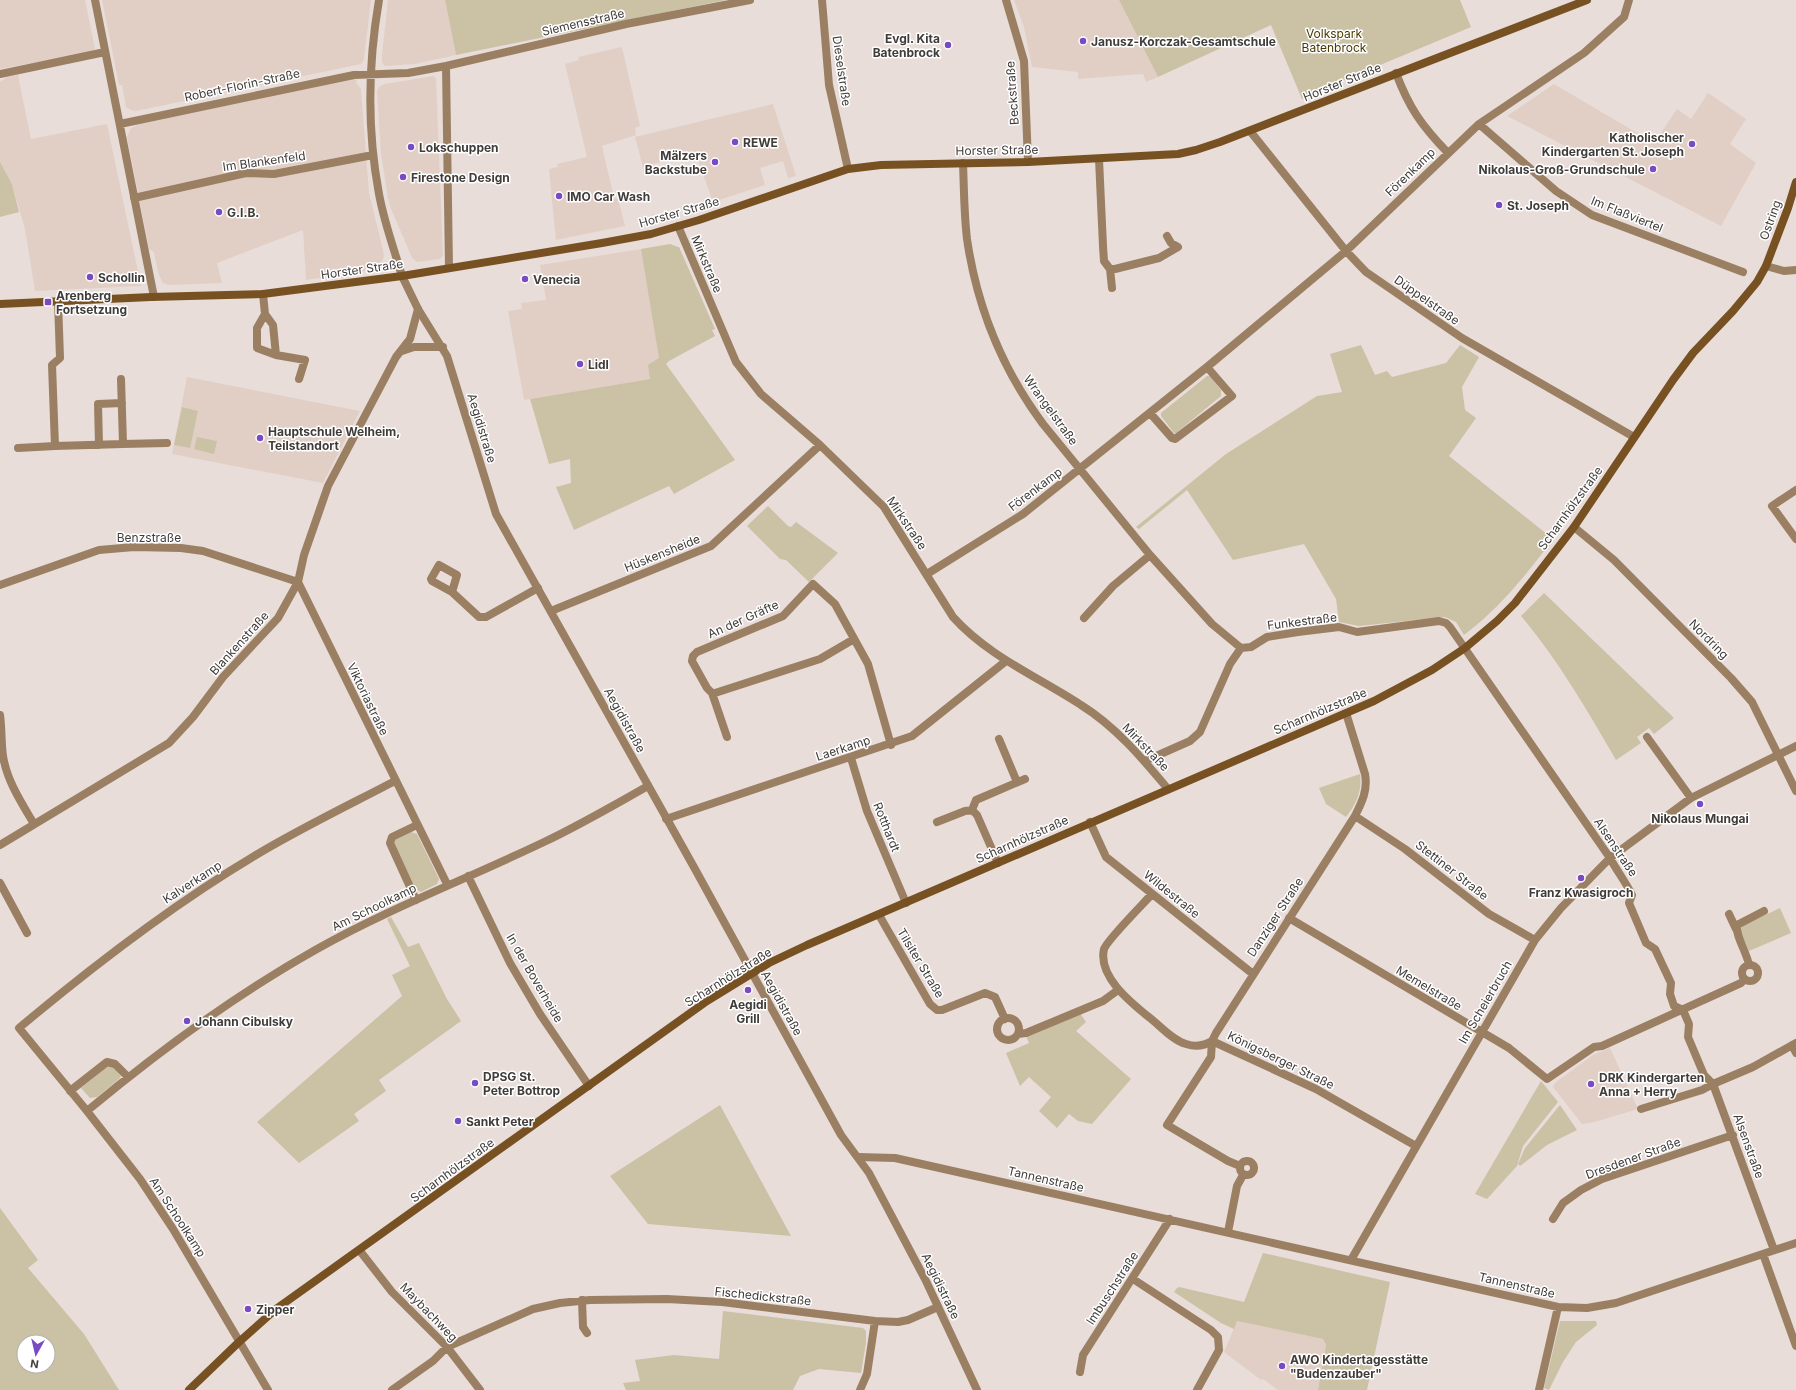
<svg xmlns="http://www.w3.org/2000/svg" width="1796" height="1390" viewBox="0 0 1796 1390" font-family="Inter,sans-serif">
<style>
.built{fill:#e1cfc6}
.green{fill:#cbc1a5;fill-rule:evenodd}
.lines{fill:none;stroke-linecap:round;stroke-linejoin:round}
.minor{stroke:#9b7f63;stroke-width:8}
.tertiary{stroke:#9b7f63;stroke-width:8}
.secondary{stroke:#785123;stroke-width:8}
.poi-dot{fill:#794bc3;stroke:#fff;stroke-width:1.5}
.labels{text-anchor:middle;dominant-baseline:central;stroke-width:3;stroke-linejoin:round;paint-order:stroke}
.street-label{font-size:12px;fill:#403c3a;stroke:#fff}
.park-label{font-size:12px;fill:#4a3903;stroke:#fff}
.poi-label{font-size:12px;font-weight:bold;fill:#403c3a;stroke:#fff;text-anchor:start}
</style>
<rect width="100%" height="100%" fill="#e8ddd9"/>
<path class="built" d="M0 0H85L95 49 90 52 0 69Z
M102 0H371L364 59 361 64 136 111 131 110 126 107 122 85H119Z
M388 0H445L456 55 415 64 385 66 382 63V55Z
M1014 0H1119L1158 77 1146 82 1143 74 1078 79V72L1032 67 1024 27Z
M622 47 640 126 635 128 636 135 602 146 614 198H618L625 226 556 240 549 169 558 167 557 164 587 157 565 64 579 60 578 57Z
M18 75 31 139 107 124 141 286 35 291 25 229 12 184 0 162V82L7 77Z
M433 76 436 78 443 256 440 259 417 262 412 258 404 239 391 209 388 198 381 153 377 91 380 86 385 84Z
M353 79 357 80 356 83 361 89 369 193 383 250 384 257 380 265 376 269 306 280 303 230 217 263 222 283 168 285 162 282 158 272 154 252 149 249 127 137 131 128 141 123Z
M1554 84 1654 143 1677 109 1691 119 1708 93 1746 119 1730 144 1756 163 1721 226 1507 116Z
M773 104 796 176 788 178 783 161 760 168 765 185 713 202 695 152 643 167 635 137Z
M641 249 660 358 650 379 524 400 508 311 522 309 521 303 546 300 540 265Z
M187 377 360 411 323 483 172 454Z
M1610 1048 1638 1109 1595 1122 1582 1124 1553 1087 1556 1082 1593 1055Z
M1237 1321 1323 1339 1326 1345 1318 1390H1278L1263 1379 1261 1380 1224 1352Z"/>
<path class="green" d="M445 0H726L456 55Z
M1119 0H1460L1471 27 1325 88 1302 99 1271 25 1158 77Z
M0 162 12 184 19 212 0 217Z
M670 244 678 247H679L715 329 712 330 715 336 669 361 666 364 735 460 674 494 669 486 574 530 556 487 571 483 570 459 549 464 530 399 650 379 648 365 659 358 641 249Z
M1361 345 1375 375 1387 371 1392 377 1446 363 1460 345 1479 357 1462 387 1465 410 1476 418 1449 456 1553 539C1526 575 1500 608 1464 635L1456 622 1445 617 1359 626 1339 622 1336 599 1304 544 1233 560 1187 490 1139 529 1136 527 1226 454 1317 396 1342 392 1330 354Z
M1207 376H1210L1221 390V396L1176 433H1174L1161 416V413Z
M182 407 198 411 190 448 174 445Z
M197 437 217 441 214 454 194 449Z
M768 506 788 526 791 527 796 522 838 553 809 582 786 560 780 559 747 526Z
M1544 593 1674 718 1654 734 1649 728 1637 737 1641 743 1616 760C1587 710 1558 660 1521 616Z
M1360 774C1362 791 1357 803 1346 817L1326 804 1319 788Z
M411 832 417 834 439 879 437 884 421 892 415 889 394 846V840Z
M1780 908 1791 933 1749 951 1740 932 1742 926Z
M391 917 408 947 419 943 447 999 461 1021 379 1080 386 1091 354 1114 359 1121 299 1163 257 1122 402 996 392 975 410 966 387 919Z
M1080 1013 1086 1022 1076 1031 1131 1079 1092 1124 1078 1121 1069 1114 1057 1128 1039 1111 1051 1097 1029 1077 1020 1086 1006 1053 1029 1043 1026 1036Z
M111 1066 114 1067 121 1076 119 1079 97 1097 90 1098 81 1088 107 1067Z
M1541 1081 1558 1102 1523 1146 1517 1166 1487 1199 1475 1194Z
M720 1105 791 1236 648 1224 610 1176Z
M1560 1105 1577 1130 1547 1145 1520 1166 1518 1164 1525 1148Z
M0 1208 38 1260 28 1268 84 1334 119 1390H0ZM24 1342H48V1366H24Z
M1263 1253 1390 1282 1367 1390H1318L1326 1345 1323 1339 1237 1321 1234 1329 1221 1323 1174 1292 1177 1288 1179 1287 1244 1302Z
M723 1311 863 1328 866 1331V1343L861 1373 819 1369 800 1376 793 1390H626L623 1383 640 1381 635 1360 674 1355 719 1359Z
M1560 1321H1596L1597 1325 1576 1342 1563 1362 1549 1390 1544 1388Z"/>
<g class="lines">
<path class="minor" d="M95 0 154 297
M379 0C368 64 367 130 379 194 384 222 394 249 402 276
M822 0 829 85 848 169
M1006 0 1024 61 1028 162
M446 66 449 268
M1396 73C1409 108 1422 126 1448 153
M0 74 105 52
M120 124 354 75 408 73 446 66 626 24 750 0
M1479 124 1556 191 1592 215 1743 272
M1250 131 1346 251 1366 272 1462 338 1634 437
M1099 159 1103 246 1104 261 1110 269H1115L1159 258 1178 247 1171 243 1167 236
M963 163C964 188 964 214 967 239 977 307 1002 369 1043 424L1150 555 1212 624 1241 648
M134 198 246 173 274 174 373 155
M678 226 736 362 761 394 820 445 884 507 953 617C988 656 1038 677 1081 705 1115 726 1142 758 1168 789
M1766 266 1784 271 1796 270
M1110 269 1112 288
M263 294 265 314 257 328V348L276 355 273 325 265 314
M58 301 60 358 52 365 55 446 123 444 121 379
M402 351 414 347H443
M276 355 305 360 299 379
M1150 413 1172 438 1175 439 1232 396 1207 367
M123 444 167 443
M99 445 98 404 122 403
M18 448 55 446
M1796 490 1772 506 1796 539
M927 574 1023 514 1207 367 1346 251 1479 124 1584 53 1624 17 1629 0
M0 585 99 550 134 547 181 548 203 551 298 582 447 884
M452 592 457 575 439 565 431 579 432 581 452 592 479 617H486L538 588
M551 611 711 546 820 445
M1084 618 1113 586 1150 555
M854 639 820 659 715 693H712L707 688 692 661 693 656 697 652 783 616 813 584 835 604 868 664 891 745
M1241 648 1251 647 1267 637 1298 632 1339 627 1357 632 1439 621 1446 623 1450 627 1610 858C1617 871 1625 881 1632 895L1629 903 1646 943 1655 949 1671 983 1670 994 1674 1006 1683 1010 1689 1024 1688 1037 1704 1075 1713 1084 1774 1250
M712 693 727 737
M0 715C2 729 1 742 3 756 7 781 21 802 34 824
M1647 737 1691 798
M999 739 1017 782
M851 758 867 811 906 903
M1145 761 1190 741 1200 732 1230 664 1241 648
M1355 816 1405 849 1489 914 1535 940
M666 819 912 736 1006 661
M937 822 965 811 972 810
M1090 822 1106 857 1253 974
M0 845 169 743 193 717 223 677 278 618 298 582 304 555 328 486 396 357 410 339 418 309
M998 863 977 815 972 810 976 800 1025 779
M468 876 510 963 540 1014 589 1086
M0 883 27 933
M1152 894C1143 904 1107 940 1104 949 1097 979 1137 1007 1156 1023 1165 1031 1175 1041 1186 1044 1195 1047 1204 1046 1212 1041
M416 900 390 843 392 837 417 825
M1729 914 1736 929
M879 915 930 1004 937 1010H942L985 993 995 997 1005 1019
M1289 918 1509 1048 1547 1079 1594 1047 1602 1046 1741 983 1745 979
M1742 973a8 8 0 1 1 16 0a8 8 0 1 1-16 0Z
M1749 965C1747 953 1735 935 1737 925L1764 911
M997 1029a11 11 0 1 1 22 0a11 11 0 1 1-22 0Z
M1018 1034 1026 1033 1103 1001 1118 990
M1212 1041 1316 1089 1416 1146
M1792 1045 1796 1053
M70 1091 107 1062 115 1064 128 1077
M1641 1109 1702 1090 1713 1084 1753 1067 1796 1043
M87 1111 19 1028C94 965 172 905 256 855 301 828 349 805 395 781
M858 1157 895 1158 1558 1307 1587 1308 1616 1303 1796 1243
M1240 1168a7 7 0 1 1 14 0a7 7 0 1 1-14 0Z
M1240 1166 1228 1161 1167 1125 1211 1057 1212 1041 1216 1033 1355 816C1362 802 1368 790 1365 774L1346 713
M1553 1219 1563 1203 1581 1190 1602 1179 1733 1135
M1228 1232 1237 1186 1243 1175
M360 1251 392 1292 447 1347 480 1390
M1763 1254 1796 1346
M1351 1260 1535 940 1561 908 1610 858 1691 798 1796 746
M1133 1279 1211 1330 1218 1337 1219 1350 1197 1390
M582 1300 583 1327 587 1333
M1080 1372 1083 1355 1170 1219
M268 1390 173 1229 140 1179 87 1111C159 1051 235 995 317 949 390 908 469 878 544 842 580 825 614 805 648 786
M392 1390 433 1361 447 1347 533 1309 560 1303 590 1300 667 1299 722 1302 875 1321 898 1322 908 1320 938 1307
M860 1390 867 1374 875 1321
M1539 1390 1558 1307"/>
<path class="tertiary" d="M402 276 418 309 447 356 496 514 695 869 841 1135 869 1173 926 1281 977 1390
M1574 527 1614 560 1731 678 1752 702 1796 791"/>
<path class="secondary" d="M0 304 151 297 263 294 402 276 602 243 651 234 699 220 848 169 881 165 1028 162 1178 154 1196 150 1220 142 1587 0
M189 1390 239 1342 276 1309 707 1001 769 963 807 945 1374 701 1432 670 1465 648 1497 621 1515 603 1574 527 1673 380 1693 353 1733 311 1757 282 1766 266 1788 208 1796 182"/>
</g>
<g class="poi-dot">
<circle cx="1083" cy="41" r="4"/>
<circle cx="948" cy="45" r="4"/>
<circle cx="735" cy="142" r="4"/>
<circle cx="1692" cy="144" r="4"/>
<circle cx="411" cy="147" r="4"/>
<circle cx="715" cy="162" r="4"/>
<circle cx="1653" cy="169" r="4"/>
<circle cx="403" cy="177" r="4"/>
<circle cx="559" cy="196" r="4"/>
<circle cx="1499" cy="205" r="4"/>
<circle cx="219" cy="212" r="4"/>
<circle cx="90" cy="277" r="4"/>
<circle cx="525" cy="279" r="4"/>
<rect x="44" y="298" width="8" height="8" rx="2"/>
<circle cx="580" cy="364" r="4"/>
<circle cx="260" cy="438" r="4"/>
<circle cx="1700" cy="804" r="4"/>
<circle cx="1581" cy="878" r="4"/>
<circle cx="748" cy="990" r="4"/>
<circle cx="187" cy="1021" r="4"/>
<circle cx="475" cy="1083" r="4"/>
<circle cx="1591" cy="1084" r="4"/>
<circle cx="458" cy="1121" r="4"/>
<circle cx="248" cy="1309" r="4"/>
<circle cx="1282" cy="1366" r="4"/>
</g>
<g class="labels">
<g class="street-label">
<text transform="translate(583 22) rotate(-13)">Siemensstraße</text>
<text transform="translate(842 71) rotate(82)">Dieselstraße</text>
<text transform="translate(1342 82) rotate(-22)">Horster Straße</text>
<text transform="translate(242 85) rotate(-12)">Robert-Florin-Straße</text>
<text transform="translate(1012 93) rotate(-94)">Beckstraße</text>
<text transform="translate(997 150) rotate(-1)">Horster Straße</text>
<text transform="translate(264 161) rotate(-8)">Im Blankenfeld</text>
<text transform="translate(1410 172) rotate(-44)">Förenkamp</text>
<text transform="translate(679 212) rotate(-16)">Horster Straße</text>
<text transform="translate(1627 214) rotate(22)">Im Flaßviertel</text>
<text transform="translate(1770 220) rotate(-70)">Ostring</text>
<text transform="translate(707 264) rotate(67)">Mirkstraße</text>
<text transform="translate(362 269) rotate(-8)">Horster Straße</text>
<text transform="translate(1427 300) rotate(35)">Düppelstraße</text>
<text transform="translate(1051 410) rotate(54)">Wrangelstraße</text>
<text transform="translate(482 428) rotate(73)">Aegidistraße</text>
<text transform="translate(1035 489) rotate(-37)">Förenkamp</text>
<text transform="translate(1570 508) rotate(-54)">Scharnhölzstraße</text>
<text transform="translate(907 523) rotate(56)">Mirkstraße</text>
<text x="149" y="537">Benzstraße</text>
<text transform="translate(662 553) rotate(-22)">Hüskensheide</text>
<text transform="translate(743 619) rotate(-24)">An der Gräfte</text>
<text transform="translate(1302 621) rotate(-7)">Funkestraße</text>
<text transform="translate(1709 639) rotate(45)">Nordring</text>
<text transform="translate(239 643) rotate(-48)">Blankenstraße</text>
<text transform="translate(368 699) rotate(64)">Viktoriastraße</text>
<text transform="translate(1320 711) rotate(-23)">Scharnhölzstraße</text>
<text transform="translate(625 720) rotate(61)">Aegidistraße</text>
<text transform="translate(1146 747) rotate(46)">Mirkstraße</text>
<text transform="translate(843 748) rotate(-18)">Laerkamp</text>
<text transform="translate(887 827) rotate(68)">Rotthardt</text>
<text transform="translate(1022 839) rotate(-24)">Scharnhölzstraße</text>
<text transform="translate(1616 847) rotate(56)">Alsenstraße</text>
<text transform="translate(1452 870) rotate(38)">Stettiner Straße</text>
<text transform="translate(192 882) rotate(-33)">Kalverkamp</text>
<text transform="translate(1172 894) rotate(39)">Wildestraße</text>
<text transform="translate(374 907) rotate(-26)">Am Schoolkamp</text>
<text transform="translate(1275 917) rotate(-57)">Danziger Straße</text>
<text transform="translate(921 963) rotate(59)">Tilsiter Straße</text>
<text transform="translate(728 977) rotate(-32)">Scharnhölzstraße</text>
<text transform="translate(535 978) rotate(60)">In der Boverheide</text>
<text transform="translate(1429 988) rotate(31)">Memelstraße</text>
<text transform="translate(1485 1002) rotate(-60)">Im Scheierbruch</text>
<text transform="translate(782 1003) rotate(61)">Aegidistraße</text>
<text transform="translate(1281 1060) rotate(26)">Königsberger Straße</text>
<text transform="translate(1749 1146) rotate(70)">Alsenstraße</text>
<text transform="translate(1633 1158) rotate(-20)">Dresdener Straße</text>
<text transform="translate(452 1170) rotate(-36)">Scharnhölzstraße</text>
<text transform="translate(1046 1179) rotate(13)">Tannenstraße</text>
<text transform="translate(178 1217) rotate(57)">Am Schoolkamp</text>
<text transform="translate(1517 1285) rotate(13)">Tannenstraße</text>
<text transform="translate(941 1286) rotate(64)">Aegidistraße</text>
<text transform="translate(1112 1288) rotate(-57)">Imbuschstraße</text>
<text transform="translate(763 1296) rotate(6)">Fischedickstraße</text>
<text transform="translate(429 1312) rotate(46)">Maybachweg</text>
</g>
<g class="park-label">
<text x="1334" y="33">Volkspark<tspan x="1334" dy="14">Batenbrock</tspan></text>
</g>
<g class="poi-label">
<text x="940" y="38" text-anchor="end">Evgl. Kita<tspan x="940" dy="14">Batenbrock</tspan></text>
<text x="1091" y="41">Janusz-Korczak-Gesamtschule</text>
<text x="1684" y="137" text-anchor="end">Katholischer<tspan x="1684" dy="14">Kindergarten St. Joseph</tspan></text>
<text x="743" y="142">REWE</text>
<text x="419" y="147">Lokschuppen</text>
<text x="707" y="155" text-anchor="end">Mälzers<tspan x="707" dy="14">Backstube</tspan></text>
<text x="1645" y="169" text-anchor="end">Nikolaus-Groß-Grundschule</text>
<text x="411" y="177">Firestone Design</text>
<text x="567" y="196">IMO Car Wash</text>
<text x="1507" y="205">St. Joseph</text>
<text x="227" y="212">G.I.B.</text>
<text x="98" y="277">Schollin</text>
<text x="533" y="279">Venecia</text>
<text x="56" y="295">Arenberg<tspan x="56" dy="14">Fortsetzung</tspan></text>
<text x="588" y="364">Lidl</text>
<text x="268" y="431">Hauptschule Welheim,<tspan x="268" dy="14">Teilstandort</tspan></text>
<text x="1700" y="818" text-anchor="middle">Nikolaus Mungai</text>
<text x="1581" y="892" text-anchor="middle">Franz Kwasigroch</text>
<text x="748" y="1004" text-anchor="middle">Aegidi<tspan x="748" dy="14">Grill</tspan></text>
<text x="195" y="1021">Johann Cibulsky</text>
<text x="483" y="1076">DPSG St.<tspan x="483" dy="14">Peter Bottrop</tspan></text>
<text x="1599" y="1077">DRK Kindergarten<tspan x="1599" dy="14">Anna + Herry</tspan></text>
<text x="466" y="1121">Sankt Peter</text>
<text x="256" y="1309">Zipper</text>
<text x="1290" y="1359">AWO Kindertagesstätte<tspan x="1290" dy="14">"Budenzauber"</tspan></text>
</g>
</g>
<g transform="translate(36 1354) rotate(188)"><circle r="19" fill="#ffffff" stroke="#b3b1b0"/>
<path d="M0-3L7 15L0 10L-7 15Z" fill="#794bc3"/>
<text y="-6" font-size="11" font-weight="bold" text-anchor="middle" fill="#403c3a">N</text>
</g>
</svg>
